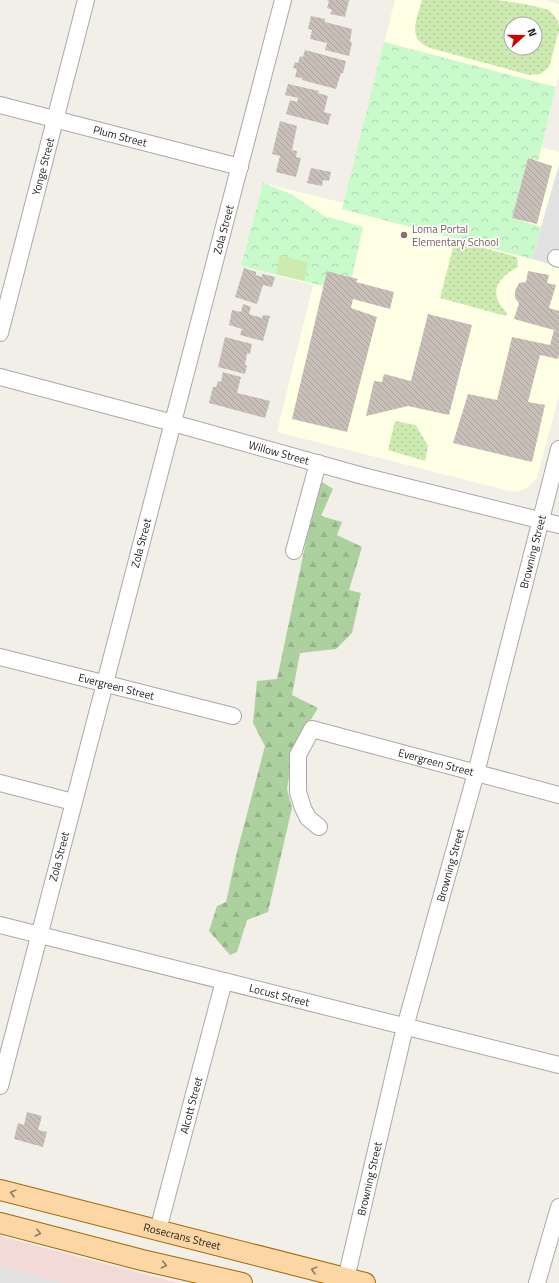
<svg xmlns="http://www.w3.org/2000/svg" width="559" height="1283" viewBox="0 0 559 1283" font-family="'Titillium Web',sans-serif">
<style>
.commercial{fill:#f2dad9}
.education{fill:#ffffe5;fill-rule:evenodd}
.grass{fill:url(#grass-dots);fill-rule:evenodd}
.forest{fill:url(#forest-firs)}
.park{fill:url(#park-crowns)}
.garden{fill:#cdebb0}
.parking{fill:#e2e2e2}
.building{fill:url(#building-back-hatch)}
.lines{fill:none;stroke-linecap:round;stroke-linejoin:round}
.minor-casing{stroke:#a9a9a9;stroke-width:18}
.major-casing{stroke:#a06b00;stroke-width:22}
.minor{stroke:#fff;stroke-width:16}
.major{stroke:#fcd6a4;stroke-width:20}
.oneway{stroke:#8f7c63}
.education-dot{fill:#8d6e63;stroke:#fff;stroke-width:1.5}
.labels{text-anchor:middle;dominant-baseline:central;stroke-width:3.5;stroke-linejoin:round;paint-order:stroke}
.street-label{font-size:11px;fill:#222;stroke:#fff}
.education-label{font-size:11px;fill:#785e54;stroke:#fff;text-anchor:start}
</style>
<defs>
<pattern id="grass-dots" width="8" height="8" patternUnits="userSpaceOnUse"><rect width="8" height="8" fill="#cdebb0"/><path d="M2 2h.1M6 6h.1" fill="none" stroke="#b0c997" stroke-width="1.8" stroke-linecap="round"/></pattern>
<pattern id="forest-firs" width="22" height="20" patternUnits="userSpaceOnUse"><rect width="22" height="20" fill="#add19e"/><path d="M5 1l3.5 6h-7zM16 11l3.5 6h-7z" fill="#95b388"/></pattern>
<pattern id="park-crowns" width="20" height="18" patternUnits="userSpaceOnUse"><rect width="20" height="18" fill="#c8facc"/><path d="M2 6a3 3 0 1 1 6 0M12 15a3 3 0 1 1 6 0" fill="none" stroke="#acd6af"/></pattern>
<pattern id="building-back-hatch" width="6" height="6" patternUnits="userSpaceOnUse"><rect width="6" height="6" fill="#c7bfb8"/><path d="M-1 5l2 2M0 0l6 6M5-1l2 2" fill="none" stroke="#aba49e"/></pattern>
</defs>
<rect width="100%" height="100%" fill="#f2efe9"/>
<path class="commercial" d="M0 1236 178 1283H0Z"/>
<path class="education" d="M395 0H545L559 4V75L541 147 559 152V395L537 478 528 487 518 492 506 490 277 432 313 285 241 266 263 183 344 203ZM511 24H535V48H511Z"/>
<path class="grass" d="M422 0H498L530 5 549 10 557 19 559 25V30L550 64 548 68 540 74 529 75 430 48C406 39 417 19 422 0ZM511 24H535V48H511Z
M455 240 517 257 518 267C496 278 488 294 507 313L506 316 440 298Z
M395 421 416 425 428 446 425 461 388 450Z"/>
<path class="forest" d="M319 480 333 489 321 516 342 522 337 535 362 547 349 590 361 593 352 633 336 649 300 653 292 695 318 708 294 747 287 789 292 808 268 912 247 920 237 952 230 955 209 931 217 906 226 902 237 852 265 746 253 723 257 681 277 679Z"/>
<path class="park" d="M384 42 556 87 538 161 528 158 512 218 541 227 532 259 342 209Z
M263 183 291 194 324 216 363 227 352 277 327 271 324 286 241 266Z"/>
<path class="garden" d="M280 255 308 263 304 281 276 274Z"/>
<path class="parking" d="M559 164V267L532 259Z
M0 1266 62 1283H0Z"/>
<path class="building" d="M326 0H349L345 17 330 14 332 10 327 8 329 1Z
M311 16 325 19V22L352 29 350 41 352 43 349 56 325 50 327 43 310 39 312 30 308 29Z
M305 50 346 61 343 73H341L336 89 302 80V78L295 77 297 69 293 68 295 62 298 63 300 56 303 57Z
M288 84 319 91 318 93 328 96 324 112 331 114 328 125 286 114 290 100 297 102 298 98 285 95Z
M280 121 297 126 292 150 297 151 296 157 301 158 296 177 276 172 280 156 272 154Z
M528 158 552 166 537 224 512 218Z
M311 168 331 172 329 181 323 180 322 186 307 183Z
M244 268 256 272V275L262 277V274L275 277 272 287 263 285 257 304 235 297Z
M327 271 358 279 356 282 394 292 390 309 353 299 351 308 377 317 347 432 292 419Z
M528 271 549 275 547 283 556 285 549 308 559 311V354L558 359 540 355 528 402 545 405 532 462 453 443 468 394 497 400 512 337 550 345 554 330 514 319 519 303 515 298V291L519 283 526 282Z
M243 304 251 307 249 314 262 318 263 315 270 316 263 341 240 335 242 329 229 325 232 310 241 312Z
M428 314 472 325 449 415 408 406 366 416 374 381 382 382 384 374 411 381Z
M225 337 252 344 250 354 247 353 245 365 247 366 245 374 218 367Z
M223 372 241 377 237 393 270 401 265 418 209 403 213 387H216L218 381 221 382Z
M27 1112 42 1116 38 1130 47 1132 43 1147 14 1139 18 1123 24 1125Z"/>
<g class="lines">
<g class="minor-casing">
<g id="minor">
<path id="s1" d="M0 105 240 167"/>
<path d="M556 258 559 259"/>
<path id="s2" d="M0 333 86 0"/>
<path id="s3" d="M0 377 173 423 363 476 559 525"/>
<path d="M294 551 318 463"/>
<path id="s4" d="M0 657 233 716"/>
<path d="M0 783 73 802"/>
<path id="s5" d="M319 827 308 818 303 808 298 792V755L312 729 559 795"/>
<path id="s6" d="M0 925 559 1065"/>
<path id="s7" d="M0 1086C92 723 190 362 283 0"/>
<path id="s8" d="M158 1230 224 981"/>
<path id="s9" d="M345 1283 405 1027 476 773 559 449"/>
<path d="M537 1283 559 1207"/>
</g>
</g>
<g class="major-casing">
<g id="major">
<path id="s10" d="M0 1190 365 1283"/>
<path d="M0 1223 142 1260 242 1283"/>
</g>
</g>
<use href="#minor" class="minor"/>
<use href="#major" class="major"/>
</g>
<defs><path id="oneway-chevron" d="M-2-3.5L2.5 0L-2 3.5" fill="none" stroke-width="1.6" stroke-linecap="round" stroke-linejoin="round"/></defs>
<g class="oneway">
<use href="#oneway-chevron" transform="translate(13 1193) rotate(-165)"/>
<use href="#oneway-chevron" transform="translate(38 1233) rotate(14)"/>
<use href="#oneway-chevron" transform="translate(164 1265) rotate(13)"/>
<use href="#oneway-chevron" transform="translate(314 1270) rotate(-165)"/>
</g>
<circle class="education-dot" cx="404" cy="235" r="4"/>
<g class="labels">
<g class="street-label">
<text stroke="none"><textPath href="#s1" startOffset="124">Plum Street</textPath></text>
<text stroke="none"><textPath href="#s2" startOffset="172">Yonge Street</textPath></text>
<text stroke="none"><textPath href="#s7" startOffset="885">Zola Street</textPath></text>
<text stroke="none"><textPath href="#s3" startOffset="289">Willow Street</textPath></text>
<text stroke="none"><textPath href="#s7" startOffset="561">Zola Street</textPath></text>
<text stroke="none"><textPath href="#s9" startOffset="755">Browning Street</textPath></text>
<text stroke="none"><textPath href="#s4" startOffset="120">Evergreen Street</textPath></text>
<text stroke="none"><textPath href="#s5" startOffset="237">Evergreen Street</textPath></text>
<text stroke="none"><textPath href="#s7" startOffset="237">Zola Street</textPath></text>
<text stroke="none"><textPath href="#s9" startOffset="431">Browning Street</textPath></text>
<text stroke="none"><textPath href="#s6" startOffset="288">Locust Street</textPath></text>
<text stroke="none"><textPath href="#s8" startOffset="129">Alcott Street</textPath></text>
<text stroke="none"><textPath href="#s9" startOffset="107">Browning Street</textPath></text>
<text stroke="none"><textPath href="#s10" startOffset="188">Rosecrans Street</textPath></text>
</g>
<g class="education-label">
<text x="412" y="229">Loma Portal<tspan x="412" dy="13">Elementary School</tspan></text>
</g>
</g>
<g transform="translate(523 36) rotate(69)"><circle r="19" fill="#ffffff" stroke="#a7a7a7"/>
<path d="M0-3L7 15L0 10L-7 15Z" fill="#d40000"/>
<text y="-6" font-size="11" font-weight="bold" text-anchor="middle" fill="#222222">N</text>
</g>
</svg>
